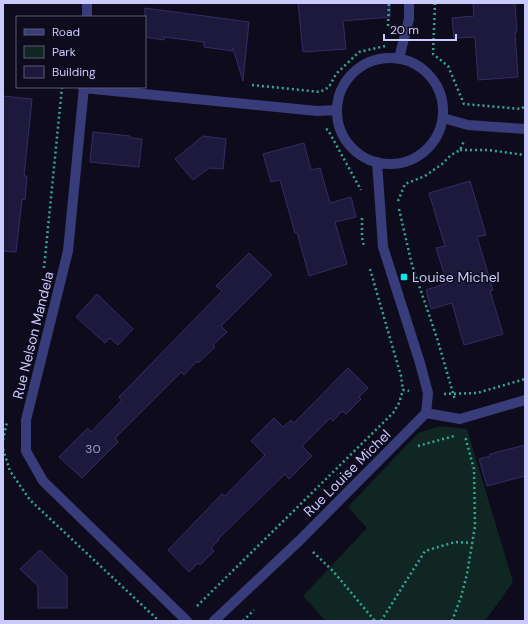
<svg xmlns="http://www.w3.org/2000/svg" width="528" height="624" viewBox="0 0 528 624" font-family="'DM Sans',sans-serif">
<style>
.green{fill:#102623}
.building{fill:#1d193c;stroke:#332c68}
.lines{fill:none;stroke-linecap:round;stroke-linejoin:round}
.path{stroke:#32a998;stroke-width:2.5;stroke-dasharray:2 3;stroke-linecap:butt}
.minor{stroke:#393c7a;stroke-width:10}
.poi-dot{fill:#09e5e9;stroke:#0e0c1c;stroke-width:1.5}
.labels{text-anchor:middle;dominant-baseline:central;stroke-width:3;stroke-linejoin:round;paint-order:stroke}
.number-label{font-size:12px;fill:#a09ecd}
.poi-label{font-size:14px;fill:#cbcafd;stroke:#0e0c1c;text-anchor:start}
.street-label{font-size:14px;fill:#cbcafd;stroke:#0e0c1c}
</style>
<rect width="100%" height="100%" fill="#0e0c1c"/>
<path class="green" d="M440 426 467 429 513 582 485 621H326L303 596 367 528 348 507 418 433Z"/>
<path class="building" d="M298 3H390V17L343 21 346 49 303 52Z
M473 3H515L517 32 515 33 518 77 478 80 475 37 454 38 452 18 474 16Z
M145 8 249 22 243 81 233 48V51L204 47V42L164 37V40L145 37Z
M3 96 32 99 24 176H27L25 200 22 199 16 252 3 251Z
M93 132 130 136V138L142 139 139 167 90 162Z
M203 136 226 139 223 169 209 168 193 180 175 159Z
M304 143 311 170 320 168 330 203 351 197 356 217 335 222 347 264 309 276 297 232 295 233 280 180 271 182 263 154Z
M470 181 486 235 477 237 493 290 490 291 503 334 464 345 452 303 431 309 426 290 447 283 436 248 445 246 429 193Z
M249 253 272 275 221 326 227 332 213 345 215 347 198 363 197 361 184 375 181 372 115 438 118 442 82 478 59 457 88 428 91 432 122 400 119 397 222 291 216 286Z
M97 294 133 329 118 345 110 338 105 343 76 317Z
M348 368 368 388 359 397 361 399 346 414 342 411 333 421 330 418 302 446 312 456 289 479 285 474 218 539 219 540 211 548 214 551 200 565 198 563 189 572 168 550 222 494 225 496 265 455 251 441 274 418 283 427 291 420 294 423Z
M525 445V476L487 486 479 459 490 456V454Z
M40 550 67 576V608H38V586L20 569Z"/>
<g class="lines">
<path class="path" d="M435 3 433 54 448 66 464 104 521 109 525 106
M388 26 389 3
M252 85 320 92 329 87 336 74 359 52 385 46
M326 129 328 130 361 190
M460 150H488L525 155
M398 201 405 184 425 176 442 164 451 155 460 150 464 141
M399 209 412 265 437 338 455 400
M362 218V237L364 247
M44 268 62 87
M370 269 401 376 403 390
M444 394 477 393 525 379
M3 440 7 422
M418 446 454 436
M3 449 10 471 30 500 159 621
M313 552 333 571 375 621
M197 606 393 413 399 403 403 390 409 391
M243 621 254 610
M381 621 425 551 455 542 473 543
M452 621 461 597 467 574 475 526 474 469 465 436"/>
<path class="minor" d="M87 17V3
M399 58 409 19V3
M337 111a53 53 0 1 1 106 0a53 53 0 1 1-106 0Z
M84 87 68 251 26 420V451L43 481 187 621
M83 88 317 111 337 110
M443 118 468 125 525 129
M377 162 383 247 420 363 428 393 426 413
M426 413 460 419 525 400
M214 621 300 540 426 413"/>
</g>
<rect class="poi-dot" x="400" y="273" width="8" height="8" rx="2"/>
<g class="labels">
<g class="number-label">
<text x="93" y="449">30</text>
</g>
<g class="poi-label">
<text x="412" y="277">Louise Michel</text>
</g>
<g class="street-label">
<text transform="translate(33 335) rotate(-76)">Rue Nelson Mandela</text>
<text transform="translate(347 473) rotate(-45)">Rue Louise Michel</text>
</g>
</g>
<rect width="528" height="624" fill="none" stroke="#cbcafd" stroke-width="8"/>
<rect x="16" y="16" width="130" height="72" fill="#0e0c1c" stroke="#5a5876"/>
<rect x="24" y="29" width="20" height="6" fill="#393c7a" stroke="#5a5876"/>
<text x="52" y="36" font-size="12" fill="#cbcafd">Road</text>
<rect x="24" y="46" width="20" height="12" fill="#102623" stroke="#5a5876"/>
<text x="52" y="56" font-size="12" fill="#cbcafd">Park</text>
<rect x="24" y="66" width="20" height="12" fill="#1d193c" stroke="#5a5876"/>
<text x="52" y="76" font-size="12" fill="#cbcafd">Building</text>
<path d="M384 34v6h72v-6" fill="none" stroke="#cbcafd" stroke-width="2"/>
<text x="390" y="34" font-size="12" fill="#cbcafd" stroke="#0e0c1c" stroke-width="3" paint-order="stroke">20 m</text>
</svg>
